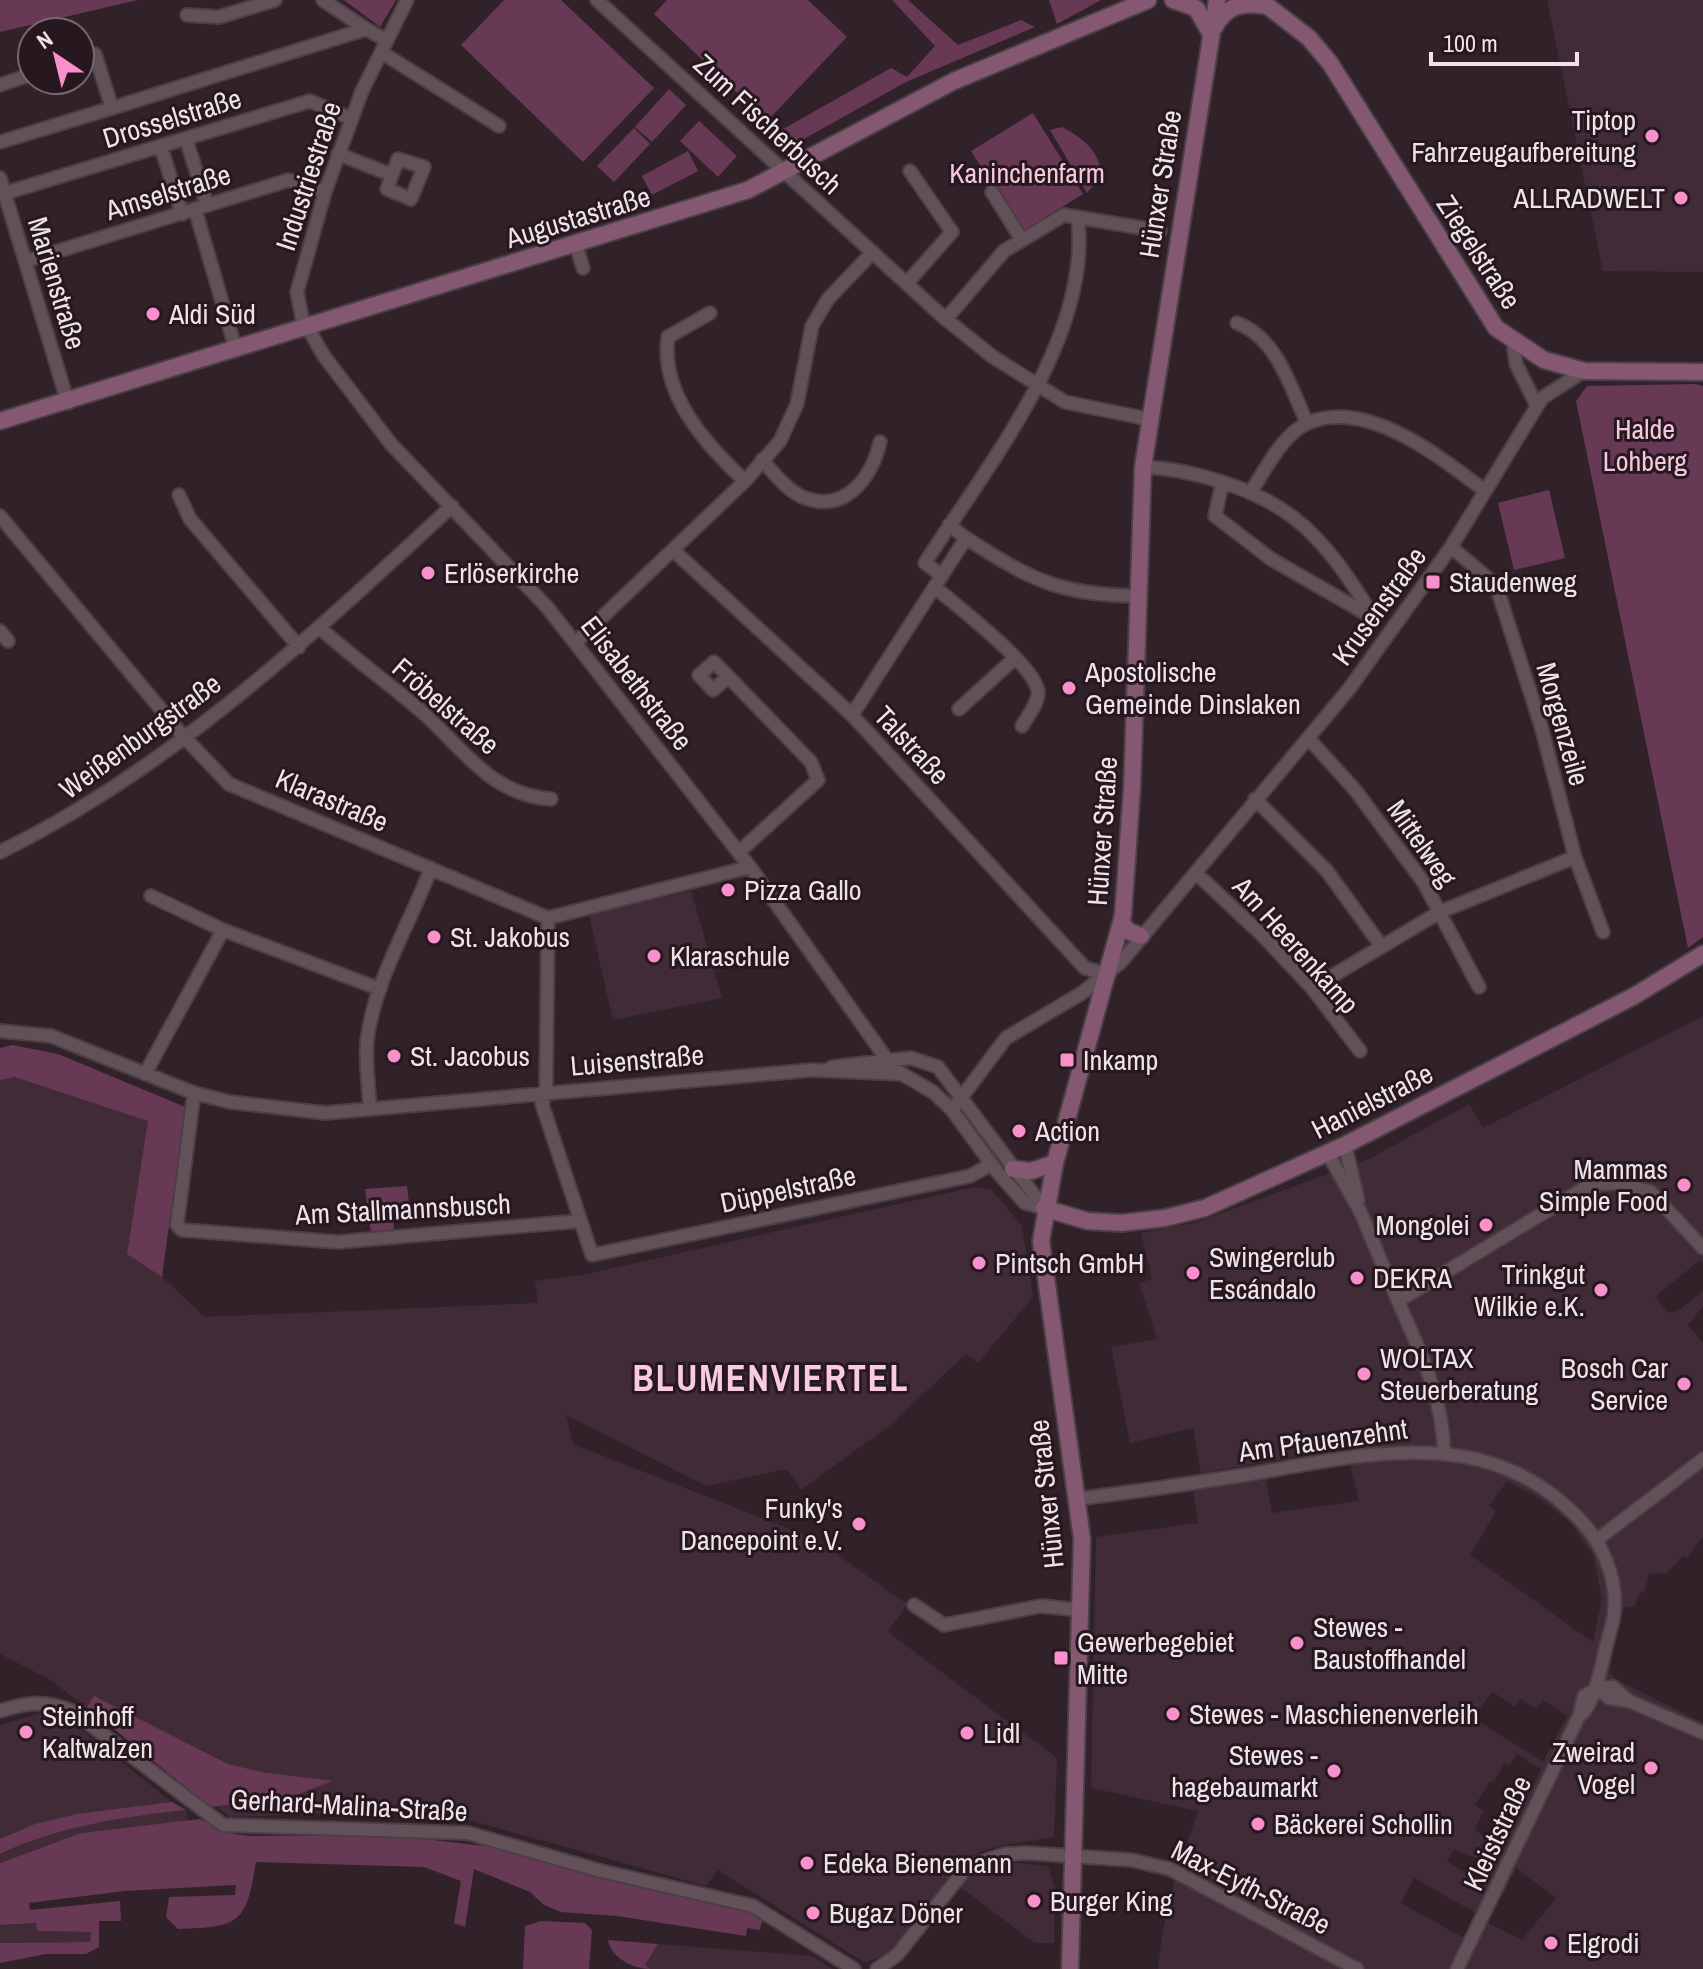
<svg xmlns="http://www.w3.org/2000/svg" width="1703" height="1969" viewBox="0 0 1703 1969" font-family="'Archivo Narrow',sans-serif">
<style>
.built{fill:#402b36;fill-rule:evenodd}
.green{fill:#683954}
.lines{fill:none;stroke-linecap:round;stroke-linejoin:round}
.minor-casing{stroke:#4b3f45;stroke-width:16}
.secondary-casing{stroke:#4b3f45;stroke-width:20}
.minor{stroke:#63515a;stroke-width:12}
.secondary{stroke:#835870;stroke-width:16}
.poi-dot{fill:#f890cb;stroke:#271820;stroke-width:3}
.labels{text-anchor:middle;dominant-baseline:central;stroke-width:6;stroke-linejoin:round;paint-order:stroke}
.street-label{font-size:28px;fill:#eee3e8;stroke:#271820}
.poi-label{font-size:28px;fill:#eee3e8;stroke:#271820;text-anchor:start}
.park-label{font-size:28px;fill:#f3c8de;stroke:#271820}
.district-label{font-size:36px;font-weight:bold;letter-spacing:2px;fill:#f9cbe3;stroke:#271820}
</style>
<rect width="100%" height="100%" fill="#31222a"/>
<path class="built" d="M1547 0H1703V272L1603 271Z
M691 891 722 998 613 1020 589 915Z
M1703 1016V1263L1700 1260 1655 1297 1669 1313 1678 1311 1703 1291V1306L1688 1325 1703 1343V1537L1687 1558 1683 1556 1667 1573 1649 1574 1645 1591 1639 1594 1635 1606 1624 1608 1609 1669 1614 1678 1703 1723V1969H1158L1162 1934 1174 1883 1198 1811 1091 1788 1096 1537 1198 1523 1193 1490 1266 1480 1272 1513 1359 1501 1346 1448 1201 1473 1193 1428 1130 1443 1111 1347 1157 1339 1139 1283 1152 1279 1141 1233 1198 1222 1371 1158 1469 1104 1483 1128ZM1507 1481 1534 1495 1569 1521 1593 1555 1602 1599 1593 1642 1470 1555 1496 1511 1489 1506ZM1493 1692 1515 1707 1521 1699 1536 1709 1543 1700 1567 1716 1543 1762 1472 1717ZM1517 1754 1541 1769 1503 1848 1475 1830 1484 1811 1475 1805 1490 1781 1493 1782 1505 1763 1509 1765ZM1454 1849 1493 1865 1484 1884 1447 1861ZM1516 1868 1556 1898 1522 1940 1488 1923ZM1414 1878 1476 1913 1464 1938 1401 1903Z
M12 1045 58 1054 185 1107 162 1277 205 1317 538 1303 535 1281 582 1275 974 1187 991 1189 1022 1226 1033 1297 978 1363 966 1354 889 1426 801 1490 787 1469 706 1486 566 1415 573 1444 815 1539 907 1604 888 1632 1057 1758 1054 1837 1003 1845 981 1851 959 1865 889 1953 865 1963 718 1870 706 1886 433 1810 230 1817 49 1679 0 1654V1048Z
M41 1713 65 1717 172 1802 0 1839V1725Z
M186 1810 188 1821 81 1833 0 1863V1854L57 1831 109 1819Z
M1009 1862 1048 1866 1055 1888 1054 1943H1035L959 1886 980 1869Z
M37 1923V1931L91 1932V1942L0 1943V1925Z
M658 1944 812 1956 832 1969H650L644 1965Z"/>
<path class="green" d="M0 0H138L0 32Z
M344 0H396L380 27Z
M504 0H561L654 88 583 162 461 45Z
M667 0H808L847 37 767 121 654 14Z
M892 0H908L958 45 1021 20 1035 27 906 82 784 150 771 136 891 68 907 77 935 46Z
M1049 0H1101L1057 24Z
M669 89 686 105 652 142 635 127Z
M1033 113 1083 194 1022 232 971 151Z
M699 121 737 156 718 177 680 141Z
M1062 127C1081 137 1101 151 1101 176L1087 193 1050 130Z
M634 128 650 144 614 182 597 166Z
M688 151 698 171 652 195 642 176Z
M1696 384 1703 386V937L1688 948 1576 401 1587 386Z
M1549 490 1565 558 1514 570 1498 503Z
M12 1045 58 1054 185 1107 162 1277 127 1254 148 1121 15 1077 0 1080V1048Z
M407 1186 410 1212 393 1215 394 1230 371 1233 365 1189Z
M94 1696 228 1764 261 1772 333 1781 291 1797 210 1807 87 1707Z
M172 1802 186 1810C121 1817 60 1826 0 1854V1839L35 1824 77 1814Z
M200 1819 234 1834 251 1836 389 1835 493 1847 763 1916 760 1930 747 1928 746 1936 617 1916 561 1912 544 1905 530 1892 474 1869 465 1927 454 1923 461 1881 424 1867 256 1862C246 1923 241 1927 178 1929L166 1917 169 1897 235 1895 236 1885 124 1891 29 1903 30 1910 120 1901 121 1921H99V1947L86 1954H46L0 1963V1943L90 1942 91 1932 37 1931 36 1923 0 1925V1863L81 1833Z
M541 1921 585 1923 592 1930 589 1969H523L525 1926Z
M608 1940 658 1944 645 1965 650 1969C634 1969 611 1958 608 1940Z"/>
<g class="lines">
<g class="minor-casing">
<path id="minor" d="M323 0 366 29
M407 0 362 91 325 192 297 292 302 318 324 356 391 444 547 607 750 867 893 1068 902 1074
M597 0 942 316 993 357 1065 402 1148 419
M187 15 219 17 275 0
M381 52 499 126
M0 85 32 74
M112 108 366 29 386 40
M186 139 207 205
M0 142 112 108 95 54 80 59
M161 147 182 214
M338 154 392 175 387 189 411 199 424 167 398 159 392 175
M0 178 68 403
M992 192 1022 240
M5 193 310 101 350 118
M195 209 236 350
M576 245 583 268
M26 261 289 180 325 192
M907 283 952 232 910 171
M710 313 668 337C660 394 706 445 745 481
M946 319 1004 251 1064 215 1160 231
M1237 323C1277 338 1290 386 1307 423
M1513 341 1516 364 1537 406
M762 460C774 473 788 492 805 498 847 513 872 476 880 442
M1143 467C1192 469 1255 488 1294 518 1328 544 1352 583 1375 619
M1222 484 1215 516 1271 559 1372 617
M1250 493C1265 471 1282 434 1308 423 1368 398 1441 458 1485 491
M179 495 190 519 299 647
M0 516 184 737 229 784 548 918 750 867
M966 538C1031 580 1059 595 1138 596
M1451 547 1496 585 1541 726 1575 857 1603 932
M673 550 852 715 1085 968 1109 975
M942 576 925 563C986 467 1091 340 1078 220
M935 587C956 606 1038 667 1038 693 1038 704 1027 717 1022 726
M320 628C352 657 388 683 421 711 463 748 490 795 551 799
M0 631 8 641
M575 643 745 481 780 441 797 404 812 326 828 299 873 252
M728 677 713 690 699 675 714 662 811 762 818 780 739 852
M959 709 1014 659
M852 715 966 538 949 525
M1309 739 1356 791 1424 883 1479 987
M1255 799 1327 871 1382 947
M0 852C172 768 312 635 452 506
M1196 873 1264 937 1312 988 1360 1051
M151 896 223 930
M548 918 546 1092 542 1104 592 1255 970 1176 992 1164
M1312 988 1440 912 1575 857
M0 1031 51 1036 194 1093 230 1102 325 1113 812 1070 902 1074 933 1092 952 1110 998 1173 1025 1203 1044 1208
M832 1067 911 1058 938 1067 1044 1208
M145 1074 223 930 380 989
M194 1093 177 1225 182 1230 338 1242 580 1221
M370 1109C369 1087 365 1063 367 1041 374 981 410 924 431 868
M952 1110 1006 1038 1082 993 1121 962 1349 689 1451 547 1542 398 1584 371
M1345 1145 1358 1200
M1328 1154 1360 1211 1398 1301 1558 1204 1585 1188 1602 1184 1618 1183 1651 1192 1703 1248
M1398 1301C1420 1351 1443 1398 1444 1452
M1077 1499C1133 1492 1189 1484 1245 1475 1363 1455 1489 1420 1582 1522 1607 1549 1622 1591 1611 1628 1604 1650 1596 1707 1579 1716
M1598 1539 1703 1459
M914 1605 944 1625 1041 1606 1080 1610
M1598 1688 1609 1698 1629 1701 1703 1733
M0 1711C28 1702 45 1700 72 1711L223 1825 468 1833 601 1871 753 1906 854 1969
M877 1969 897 1955 967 1867 1005 1854 1027 1853 1131 1860 1170 1869 1357 1969
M1457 1969 1579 1716 1584 1696 1598 1688 1613 1687 1629 1701"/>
</g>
<g class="secondary-casing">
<path id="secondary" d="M1173 0 1196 8 1211 34
M1260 0 1309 38 1330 63 1496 328 1544 360 1584 371 1703 372
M1214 28C1226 4 1244 2 1268 6
M0 421 748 190 954 81 1148 0
M1122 923 1128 931 1141 936
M1013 1169 1031 1171 1055 1163
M1044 1208 1087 1221 1121 1223 1165 1218 1205 1208 1345 1145 1634 996 1703 954
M1070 1969 1082 1539 1041 1241 1055 1163 1123 915 1132 788 1143 467 1217 0"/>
</g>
<use href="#minor" class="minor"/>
<use href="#secondary" class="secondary"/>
</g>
<g class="poi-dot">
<circle cx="1652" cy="136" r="8"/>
<circle cx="1681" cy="198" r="8"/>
<circle cx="153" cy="314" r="8"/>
<circle cx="428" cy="573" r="8"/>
<rect x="1425" y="574" width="16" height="16" rx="4"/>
<circle cx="1069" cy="688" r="8"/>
<circle cx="728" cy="890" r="8"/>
<circle cx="434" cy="937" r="8"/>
<circle cx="654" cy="956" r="8"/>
<circle cx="394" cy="1056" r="8"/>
<rect x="1059" y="1052" width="16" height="16" rx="4"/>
<circle cx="1019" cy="1131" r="8"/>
<circle cx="1684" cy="1185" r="8"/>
<circle cx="1486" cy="1225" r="8"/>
<circle cx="979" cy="1263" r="8"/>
<circle cx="1193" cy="1273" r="8"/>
<circle cx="1357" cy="1278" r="8"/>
<circle cx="1601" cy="1290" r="8"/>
<circle cx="1364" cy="1374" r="8"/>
<circle cx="1684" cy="1384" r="8"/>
<circle cx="859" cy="1524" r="8"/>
<circle cx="1297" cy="1643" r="8"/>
<rect x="1053" y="1650" width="16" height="16" rx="4"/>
<circle cx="1173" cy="1714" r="8"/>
<circle cx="26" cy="1732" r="8"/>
<circle cx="967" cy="1733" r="8"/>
<circle cx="1651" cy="1768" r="8"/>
<circle cx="1334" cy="1771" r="8"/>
<circle cx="1258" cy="1824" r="8"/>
<circle cx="807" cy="1863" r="8"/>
<circle cx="1034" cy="1901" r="8"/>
<circle cx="813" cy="1913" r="8"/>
<circle cx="1551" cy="1943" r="8"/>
</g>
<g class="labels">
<g class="street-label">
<text transform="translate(172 118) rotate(-17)">Drosselstraße</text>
<text transform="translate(768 124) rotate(43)">Zum Fischerbusch</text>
<text transform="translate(308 176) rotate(-72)">Industriestraße</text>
<text transform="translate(1160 184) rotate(-81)">Hünxer Straße</text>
<text transform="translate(168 192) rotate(-17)">Amselstraße</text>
<text transform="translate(578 217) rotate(-17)">Augustastraße</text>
<text transform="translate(1479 252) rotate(57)">Ziegelstraße</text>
<text transform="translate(57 283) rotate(73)">Marienstraße</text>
<text transform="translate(1379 606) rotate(-54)">Krusenstraße</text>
<text transform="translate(637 683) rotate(52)">Elisabethstraße</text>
<text transform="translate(446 706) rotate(41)">Fröbelstraße</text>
<text transform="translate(1563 724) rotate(74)">Morgenzeile</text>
<text transform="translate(140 736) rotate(-36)">Weißenburgstraße</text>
<text transform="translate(912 745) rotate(47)">Talstraße</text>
<text transform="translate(332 800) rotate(23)">Klarastraße</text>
<text transform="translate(1102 831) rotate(-86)">Hünxer Straße</text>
<text transform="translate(1422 843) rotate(55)">Mittelweg</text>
<text transform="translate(1296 945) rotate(48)">Am Heerenkamp</text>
<text transform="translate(637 1060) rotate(-5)">Luisenstraße</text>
<text transform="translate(1372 1101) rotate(-27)">Hanielstraße</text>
<text transform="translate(788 1189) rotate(-12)">Düppelstraße</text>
<text transform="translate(403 1209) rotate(-3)">Am Stallmannsbusch</text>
<text transform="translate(1323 1440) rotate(-8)">Am Pfauenzehnt</text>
<text transform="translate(1046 1494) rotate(-96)">Hünxer Straße</text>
<text transform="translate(349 1805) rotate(3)">Gerhard-Malina-Straße</text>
<text transform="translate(1497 1833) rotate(-65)">Kleiststraße</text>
<text transform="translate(1251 1887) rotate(27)">Max-Eyth-Straße</text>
</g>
<g class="poi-label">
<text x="1636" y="120" text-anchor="end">Tiptop<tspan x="1636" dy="32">Fahrzeugaufbereitung</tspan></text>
<text x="1665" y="198" text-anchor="end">ALLRADWELT</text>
<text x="169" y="314">Aldi Süd</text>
<text x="444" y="573">Erlöserkirche</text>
<text x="1449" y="582">Staudenweg</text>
<text x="1085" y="672">Apostolische<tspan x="1085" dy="32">Gemeinde Dinslaken</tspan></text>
<text x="744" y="890">Pizza Gallo</text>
<text x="450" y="937">St. Jakobus</text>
<text x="670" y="956">Klaraschule</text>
<text x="410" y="1056">St. Jacobus</text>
<text x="1083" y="1060">Inkamp</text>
<text x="1035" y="1131">Action</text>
<text x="1668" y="1169" text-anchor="end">Mammas<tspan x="1668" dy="32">Simple Food</tspan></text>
<text x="1470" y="1225" text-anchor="end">Mongolei</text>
<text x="1209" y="1257">Swingerclub<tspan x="1209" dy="32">Escándalo</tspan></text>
<text x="995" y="1263">Pintsch GmbH</text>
<text x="1585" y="1274" text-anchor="end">Trinkgut<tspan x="1585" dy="32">Wilkie e.K.</tspan></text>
<text x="1373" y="1278">DEKRA</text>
<text x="1380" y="1358">WOLTAX<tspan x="1380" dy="32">Steuerberatung</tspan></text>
<text x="1668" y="1368" text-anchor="end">Bosch Car<tspan x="1668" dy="32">Service</tspan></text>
<text x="843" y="1508" text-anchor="end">Funky's<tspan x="843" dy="32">Dancepoint e.V.</tspan></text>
<text x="1313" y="1627">Stewes -<tspan x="1313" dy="32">Baustoffhandel</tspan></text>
<text x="1077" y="1642">Gewerbegebiet<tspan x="1077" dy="32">Mitte</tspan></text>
<text x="1189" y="1714">Stewes - Maschienenverleih</text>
<text x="42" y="1716">Steinhoff<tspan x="42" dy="32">Kaltwalzen</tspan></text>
<text x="983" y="1733">Lidl</text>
<text x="1635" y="1752" text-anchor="end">Zweirad<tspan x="1635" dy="32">Vogel</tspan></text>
<text x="1318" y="1755" text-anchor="end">Stewes -<tspan x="1318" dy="32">hagebaumarkt</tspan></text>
<text x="1274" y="1824">Bäckerei Schollin</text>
<text x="823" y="1863">Edeka Bienemann</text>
<text x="1050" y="1901">Burger King</text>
<text x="829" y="1913">Bugaz Döner</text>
<text x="1567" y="1943">Elgrodi</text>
</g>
<g class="park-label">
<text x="1027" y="173">Kaninchenfarm</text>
<text x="1645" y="429">Halde<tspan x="1645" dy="32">Lohberg</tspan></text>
</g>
<g class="district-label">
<text x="771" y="1378">BLUMENVIERTEL</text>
</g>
</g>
<g transform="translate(56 56) rotate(325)"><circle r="38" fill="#271820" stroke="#776970" stroke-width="2"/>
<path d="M0-6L14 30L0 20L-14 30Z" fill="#f890cb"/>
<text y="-12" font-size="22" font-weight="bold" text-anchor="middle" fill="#eee3e8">N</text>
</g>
<path d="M1431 52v12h146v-12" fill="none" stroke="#eee3e8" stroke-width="4"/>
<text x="1443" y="52" font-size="24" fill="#eee3e8" stroke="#271820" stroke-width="6" paint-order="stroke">100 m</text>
</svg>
